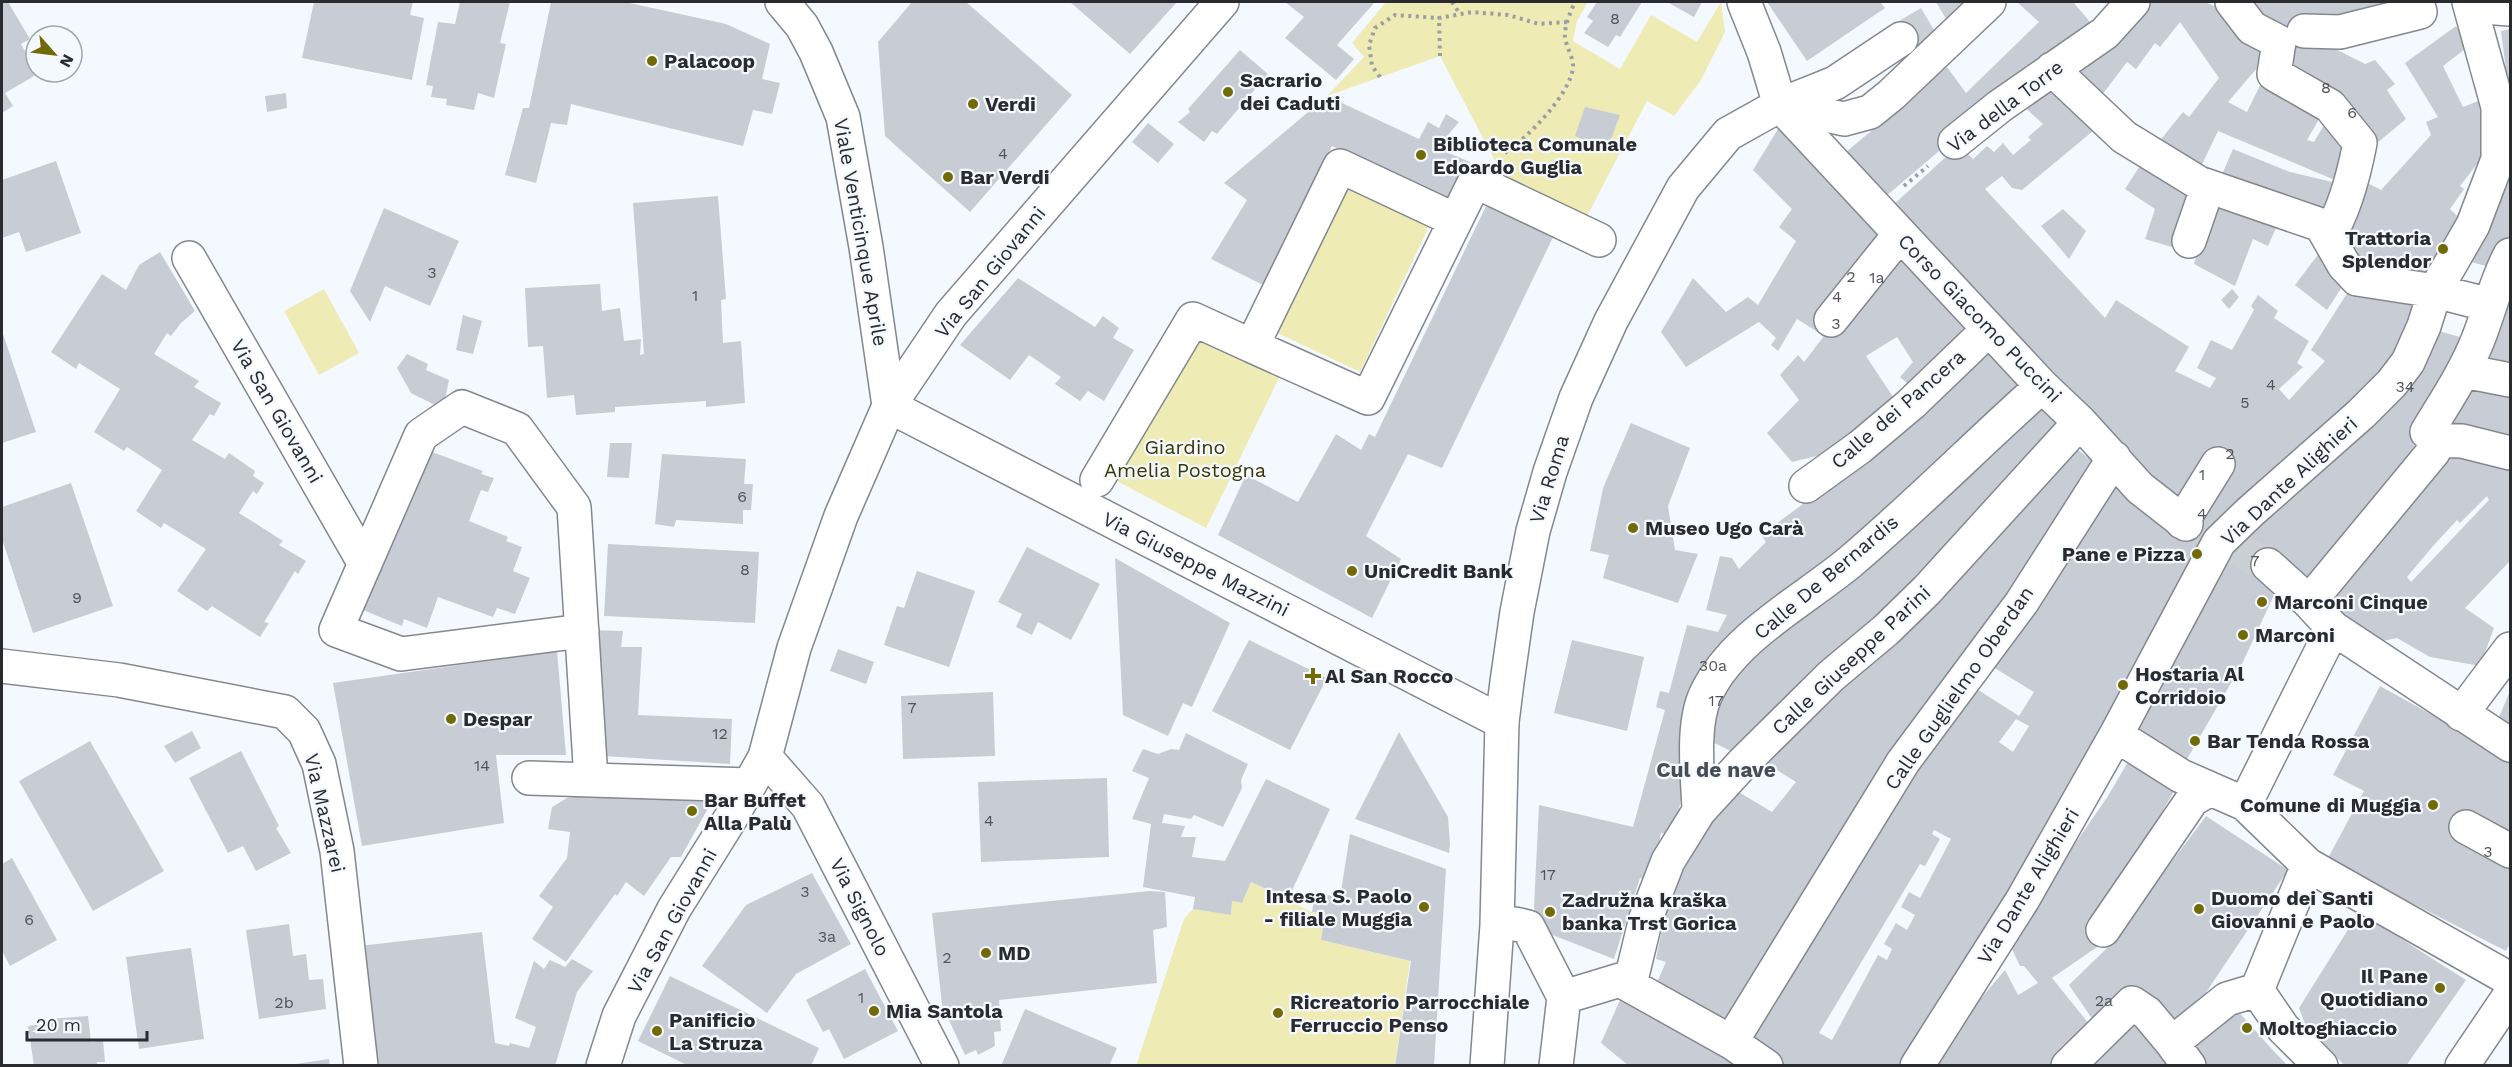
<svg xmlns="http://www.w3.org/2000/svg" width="2512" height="1067" viewBox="0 0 2512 1067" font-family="'Work Sans',sans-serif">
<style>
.green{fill:#eeebb5}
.building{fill:#c8cdd5;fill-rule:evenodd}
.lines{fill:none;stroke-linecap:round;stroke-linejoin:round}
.pedestrian-tunnel{stroke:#cbd0d5;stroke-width:33;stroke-dasharray:33 16;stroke-linecap:butt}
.secondary-tunnel{stroke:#cbd0d5;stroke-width:33;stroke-dasharray:33 16;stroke-linecap:butt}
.pedestrian-casing{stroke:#83888f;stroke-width:36}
.minor-casing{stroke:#83888f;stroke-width:36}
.secondary-casing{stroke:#83888f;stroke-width:36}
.path{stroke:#9b9fa3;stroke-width:4;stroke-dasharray:3 4.5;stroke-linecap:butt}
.pedestrian{stroke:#fff;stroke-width:33}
.minor{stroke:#fff;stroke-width:33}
.secondary{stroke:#fff;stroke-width:33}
.poi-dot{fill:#726b05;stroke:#f4f9ff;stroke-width:2}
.labels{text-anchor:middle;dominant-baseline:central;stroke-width:4.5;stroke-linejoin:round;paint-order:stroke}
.number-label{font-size:16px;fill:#515458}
.poi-label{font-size:20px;font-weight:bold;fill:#292b2e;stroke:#f4f9ff;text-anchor:start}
.street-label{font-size:20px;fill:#292b2e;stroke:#f4f9ff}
.park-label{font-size:20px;fill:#3b3701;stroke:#f4f9ff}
.neighbourhood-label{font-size:21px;font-weight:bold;fill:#484c53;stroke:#f4f9ff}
</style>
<rect width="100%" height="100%" fill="#f4f9ff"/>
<path class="green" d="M1386 2H1588L1577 21 1573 41 1620 69 1651 15 1697 42 1721 2 1725 32 1701 80 1674 116 1647 101 1586 218 1504 178 1440 56 1327 96 1364 57 1352 43Z
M1344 178 1432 220 1360 372 1271 330Z
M324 289 359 353 319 375 284 311Z
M1200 337 1280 376 1206 528 1115 480Z
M1251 882 1312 912H1325L1321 940 1410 961 1395 1065 1136 1066 1184 919 1193 909 1231 915 1232 901 1242 903Z"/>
<path class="building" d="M2 2H8L30 39 21 44 36 72H41L5 93 13 106 2 113Z
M314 2H413L410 15 424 18 412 80 302 58Z
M460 2H510L500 43 506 44 494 98 478 93 474 110 446 105 447 99 431 97 433 86 426 85 438 22 455 24Z
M551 2H625L726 24 770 44 762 79 780 83 772 114 753 110 743 146 571 104 567 125 551 123 536 183 505 175 523 108H529Z
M912 2H966L1072 95 970 212 885 136 878 42Z
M1070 2H1177L1130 54Z
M1285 2H1375L1337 45 1354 59 1336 80 1285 38 1304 17Z
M1597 2H1642L1620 37 1616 35 1608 47 1584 33 1593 21 1587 17Z
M1667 2H1702L1694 17Z
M1767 2H1880L1885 8 1807 61Z
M2017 2H2073L2097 30 1958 135 1885 197 1845 153 1947 67 1966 93 2039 22Z
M2140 2H2205L2232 14 2270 53 2228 102 2247 112 2266 73 2325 109 2307 140 2314 142 2330 115 2353 141 2342 183 2218 131 2197 175 2154 148 2183 112 2189 117 2219 78 2180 22 2160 47 2155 43 2136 69 2127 62 2099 99 2067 77Z
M2251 2H2399V3L2300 24 2273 32Z
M2456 26 2469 46 2443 66 2463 107 2486 98 2491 146 2460 186 2464 189 2450 209 2467 225 2430 278H2367L2342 251 2362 180 2381 190 2431 135 2426 122 2438 117 2405 63Z
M2510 29V93H2509L2501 31Z
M2302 32 2365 64 2375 60 2395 84 2387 90 2406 119 2371 148 2281 75Z
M1240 50 1268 74 1217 134 1212 131 1204 142 1178 122 1190 112 1188 109Z
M2050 76 2099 126 2022 190 2012 188 2002 176 1985 189 2105 318 2116 300 2189 347 2175 371 2210 388 2216 378 2197 368 2211 340 2232 350 2254 310 2251 306 2258 295 2278 311 2274 318 2309 341 2297 363 2303 367 2279 389 2289 400 2325 361 2311 350 2353 284 2423 296 2398 363 2160 623 1910 1066H1786L1743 1043 1969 684 2019 716 2034 692 1988 664 2107 479 2181 532 2184 512 2085 418 1891 207 1959 145 1973 159 1987 146 1994 152 2003 143 2013 155 2031 140 2028 137 2043 124 2022 105ZM2016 719 2029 726 2013 752 1999 742ZM1934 830 1951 839 1920 898 1909 892 1901 907 1915 915 1907 930 1896 923 1884 944 1892 949 1887 960 1878 955 1832 1040 1819 1033 1920 864 1925 866 1940 839 1932 834Z
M286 93 287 108 267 112 265 96Z
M1327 96 1419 139 1428 122 1439 128 1446 114 1459 122 1437 148 1470 162 1450 201 1332 146 1265 286 1211 259 1247 200 1224 183Z
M1585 107 1620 115 1607 150 1575 136Z
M1148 123 1174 144 1158 163 1132 142Z
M1778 129 1887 236 1976 332 1916 391 1900 377 1913 362 1897 337 1866 356 1901 409 1841 450 1792 462 1767 433 1799 400 1780 375 1798 355 1804 362 1824 336 1797 319 1778 351 1771 345 1776 338 1759 322 1686 367 1661 332 1693 278 1726 312 1748 297 1758 305 1796 241 1779 227 1792 209 1753 170Z
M2233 149 2290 172 2341 184 2332 220 2217 186Z
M56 161 81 233 26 252 19 232 2 238V180Z
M2143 161 2202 190 2182 250 2145 239 2155 209 2125 189Z
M2510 170V245L2497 269 2460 259Z
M2210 193 2281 217 2268 246 2253 239 2235 286 2194 264 2207 222Z
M718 196 726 299 721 300 723 343 741 341 745 403 706 407V401L615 407V412L576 415 574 395 547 398 543 346 528 347 525 288 600 284 602 311 620 308 624 341 641 339 640 355 644 354 633 203Z
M1488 202 1555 233 1442 468 1408 454 1366 536 1401 559 1372 618 1218 535 1246 475 1298 502 1336 434 1361 450 1369 434 1375 437Z
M384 208 459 241 430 306 385 286 370 322 350 291Z
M2063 209 2086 231 2069 259 2041 226Z
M2323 248 2346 281 2327 310 2295 285Z
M160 252 195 311 181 323 171 336 167 333 154 354 199 381 194 387 221 403 214 416 210 414 192 440 225 459 229 453 255 471 253 476 264 483 257 494 253 491 239 513 283 541 279 545 306 561 298 574 295 571 266 619 264 622 269 623 260 637 212 606 207 611 177 591 206 549 164 523 161 528 136 511 162 470 127 447 124 451 94 432 120 389 79 363 76 369 51 352 102 274 126 290 139 265Z
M1018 278 1095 327 1103 316 1119 328 1113 338 1134 350 1104 401 1088 391 1080 401 1055 384 1061 377 1029 355 1010 380 960 345Z
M2510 279V373L2475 366Z
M2232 289 2239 297 2229 309 2221 300Z
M463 315 482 321 473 354 456 350Z
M2431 329 2471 340 2457 375 2413 444 2423 454 2301 586 2280 582 2242 664 2183 766 2134 732 2232 547Z
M2 331 36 432 2 443Z
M1987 339 2030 387 1767 618 1692 748 1673 836 1661 833 1651 881 1640 878 1614 959 1550 934 1538 924 1534 907 1539 805 1633 827 1665 710 1656 707 1660 691 1669 693 1687 625 1718 632 1727 615 1706 610 1720 556 1732 558 1739 569 1766 542 1761 535 1834 481Z
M407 354 428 364 426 370 449 380 443 409 411 393 397 368Z
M2462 376 2510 386V446L2440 429Z
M2041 395 2071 422 1741 756 1698 735 1733 666Z
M1631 423 1690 448 1668 506 1675 550 1698 554 1678 603 1603 578 1609 555 1590 551 1603 488Z
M610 443H632L629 478 607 477Z
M2069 443 2099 466 1725 1029 1654 989 1666 962 1656 959 1675 863 1737 791 1772 812 1796 782 1761 760Z
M2450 446 2510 458V561L2465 608 2494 628 2480 666 2430 657 2397 638 2378 642 2323 609ZM2487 496 2489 500 2411 582 2407 577 2434 545 2457 520 2460 523Z
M419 447 483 471 481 474 494 478 488 492 481 490 469 521 508 537 506 541 522 547 513 571 530 578 515 614 497 608 493 617 438 597 427 628 404 619 402 626 363 610 378 573Z
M662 454 746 459 744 484H753L751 510H743V524L676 520 674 527 655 524Z
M71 483 113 606 33 633 2 539V507Z
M608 544 759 552 755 623 604 616Z
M1027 547 1100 584 1071 640 1038 622 1032 635 1016 627 1022 614 998 602Z
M1115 558 1230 623 1192 707 1183 703 1168 736 1123 715Z
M917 571 975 591 949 667 884 645 897 606 904 608Z
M586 630 623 631 621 647H642L638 715 732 719 730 764 603 756Z
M1249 640 1327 678 1290 750 1212 711Z
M1572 640 1644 657 1627 731 1554 713Z
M838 649 874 662 866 684 830 671Z
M557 651 566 755H496L504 823 362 846 333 683Z
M2380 686 2510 758V944L2506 951 2327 860 2364 791 2333 775Z
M2510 691V737L2494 729Z
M993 692 995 756 903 759 901 696Z
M192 731 201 748 175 763 164 746Z
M1399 732 1448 817 1450 844 1449 853 1355 819Z
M1186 733 1248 764 1241 780 1242 788 1223 827 1194 815 1191 819 1164 814 1162 823 1185 826 1181 837H1196L1192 857 1225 861 1266 779 1330 809 1288 899 1251 882 1242 903 1232 901 1231 915 1193 909 1195 897 1143 887 1151 824 1132 819 1149 778 1132 771 1143 749 1158 754 1171 749 1179 750Z
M90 741 164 871 93 911 19 781Z
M241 751 279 826 276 828 291 853 256 871 243 846 228 853 189 778Z
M2132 755 2178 784 2115 894 2086 922 2100 945 2052 978 2090 1025 2061 1047 2068 1058 2061 1066H1929L1943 1043 2005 970 2018 995 2038 983 2024 966H2020L2008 941 2108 796Z
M1107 778 1109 857 981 862 978 782Z
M717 792 681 857H671L644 896 626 882 617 896 615 894 566 962 532 939 553 907 539 896 567 858 570 832 548 829 552 807 567 798 583 795Z
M2206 816 2288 870 2197 1006 2172 1032 2148 1006 2095 1023 2069 985 2108 947Z
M1350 834 1446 869 1434 1066H1395L1411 961 1321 940 1325 912H1312L1315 892 1340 898Z
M12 858 57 940 10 966 2 951V864Z
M812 873 851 944 796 974 767 1013 702 966 746 905Z
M1150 891 1165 892 1167 927 1153 930 1157 983 999 1000 1001 1031 994 1032 995 1046 978 1055 976 1050 965 1055 942 1005 932 913Z
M2359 912 2466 980 2406 1066H2345L2305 1024 2299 1008Z
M289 924 293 956 306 954 309 980 323 979 326 1009 259 1019 246 930Z
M482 932 495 1043 509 1046 510 1043 529 1048 536 1027 515 1018 534 961 544 969 550 960 565 967 572 959 593 971 577 992 555 1066H374L359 946Z
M191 948 204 1039 139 1049 126 957Z
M865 969 898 1031 844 1059 829 1029 823 1032 806 1000Z
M670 976 819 1048 811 1066H689L638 1041Z
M1624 991 1747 1066H1629L1601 1043Z
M2235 1008 2269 1046 2288 1066H2202L2186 1046Z
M1025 1009 1117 1048 1109 1066H1001Z
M2138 1011 2177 1066H2076Z
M88 1016 91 1042 103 1040 105 1062H97V1066H34L28 1026 49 1023 48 1019Z
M329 1059 330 1066H296V1064Z"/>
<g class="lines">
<path class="pedestrian-tunnel" d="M2232 547 2268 565"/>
<path class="secondary-tunnel" d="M1901 39 1963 2"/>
<g class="pedestrian-casing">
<path id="pedestrian" d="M2232 2 2252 28 2279 42 2274 74 2330 106 2360 143C2354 174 2345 210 2328 237
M2496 8 2510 9
M2304 31 2340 32 2420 12 2417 2
M2052 69 2124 137 2199 183 2321 225 2344 265 2357 279 2435 291 2490 305
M1780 105 2042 386 2080 422 2140 488 2186 524
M1955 142 2000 106 2105 33 2133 2
M2189 241 2208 186
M1831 320 1900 234
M1252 346 1368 398 1475 181 1599 240
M2464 371 2510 380
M2435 440 2462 441 2510 453
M1097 480 1193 319 1252 346 1340 166 1455 220
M1806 486 1860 447 1911 404 1988 330
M2182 522 2218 464
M2268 565 2309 602 2333 628 2510 745
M2309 602 2434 451 2435 440 2427 432C2445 402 2464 374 2477 342 2489 313 2495 283 2510 255
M2461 714 2510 649
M2116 735 2181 776 2245 804 2308 865 2504 976
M2245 804 2333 628
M1699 811C1698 777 1691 725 1706 694 1733 637 1803 601 1850 562 1916 506 1977 444 2042 386
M2466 827 2510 851
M1515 924 1528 927 1564 997 1620 980 1731 1042 1766 1066
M2103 930 2192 800 2210 789
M1630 984 1646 918 1668 861 1699 811 1743 763 1831 676 1886 630 1927 590 2080 422
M2257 990 2283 1028 2321 1066
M1731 1042 1903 762 2022 602 2114 458
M2172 1043 2189 1066
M1556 1066 1564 997
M1917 1066 2023 899 2116 735 2219 542 2250 512 2361 414 2392 383 2408 362 2424 326 2435 291 2473 225 2498 159V107L2469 2
M2068 1066 2132 1003 2147 1013 2172 1043 2227 999 2257 990 2308 865"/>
</g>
<g class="minor-casing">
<path id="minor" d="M782 2 802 26 816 52 843 117 866 247 889 406
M1744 2 1764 52 1780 105 1844 119 1870 112 1891 95 1989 2
M189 258 365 564
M889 406 1502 722
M582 631 401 654 336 630 421 435 462 407 517 429 574 507 591 780
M2 666 119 680 285 712 304 731 319 764 337 851 361 1066
M765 757 808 806 942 1066
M529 778 749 785
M603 1066 619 1016 674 909 732 816 765 757 794 648 841 516 889 406 951 314 1222 2"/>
</g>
<g class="secondary-casing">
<path id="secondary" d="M1487 1066 1497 925 1502 722 1507 682 1517 612 1533 531 1550 472 1576 398 1611 321 1683 188 1728 134 1780 105 1835 83 1901 39
M2462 1066 2510 995"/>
</g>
<path class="path" d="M1452 2 1460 14
M1440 56 1439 18 1472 12 1508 15 1539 24 1568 22
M1380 77 1372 66 1369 45 1375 28 1395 15 1439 18
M1505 153C1528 137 1569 96 1573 68 1574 58 1566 47 1565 37 1564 27 1571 10 1575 2
M1904 186 1928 166"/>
<use href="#pedestrian" class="pedestrian"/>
<use href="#minor" class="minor"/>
<use href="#secondary" class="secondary"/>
</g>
<g class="poi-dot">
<circle cx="652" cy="61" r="6"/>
<circle cx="1228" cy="92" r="6"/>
<circle cx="973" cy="104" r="6"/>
<circle cx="1421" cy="155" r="6"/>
<circle cx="948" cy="177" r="6"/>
<circle cx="2443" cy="249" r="6"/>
<circle cx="1633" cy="528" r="6"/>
<circle cx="2197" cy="554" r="6"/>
<circle cx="1352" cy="571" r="6"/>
<circle cx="2262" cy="602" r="6"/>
<circle cx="2243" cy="635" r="6"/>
<path d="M1310 667h6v6h6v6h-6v6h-6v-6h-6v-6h6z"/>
<circle cx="2123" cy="685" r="6"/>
<circle cx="451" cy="719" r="6"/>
<circle cx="2195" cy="741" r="6"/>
<circle cx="2433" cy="805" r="6"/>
<circle cx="692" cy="811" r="6"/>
<circle cx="1424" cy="907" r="6"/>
<circle cx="2199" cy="909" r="6"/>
<circle cx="1550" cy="912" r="6"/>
<circle cx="986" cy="953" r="6"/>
<circle cx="2440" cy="988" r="6"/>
<circle cx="874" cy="1011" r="6"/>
<circle cx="1278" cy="1013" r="6"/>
<circle cx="2247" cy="1028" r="6"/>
<circle cx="657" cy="1031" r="6"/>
</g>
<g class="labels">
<g class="number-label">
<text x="1615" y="18">8</text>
<text x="2326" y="87">8</text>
<text x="2352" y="112">6</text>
<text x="1003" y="153">4</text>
<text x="432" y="272">3</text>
<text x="1851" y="276">2</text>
<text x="1877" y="277">1a</text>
<text x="695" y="295">1</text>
<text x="1837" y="296">4</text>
<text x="1836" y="323">3</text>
<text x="2271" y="384">4</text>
<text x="2405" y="386">34</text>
<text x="2245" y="402">5</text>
<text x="2230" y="453">2</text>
<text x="2202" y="474">1</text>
<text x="742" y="496">6</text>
<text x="2202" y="513">4</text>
<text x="2255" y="560">7</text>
<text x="745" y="569">8</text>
<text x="77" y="597">9</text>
<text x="1713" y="665">30a</text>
<text x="1716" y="700">17</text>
<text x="912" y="707">7</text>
<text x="720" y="733">12</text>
<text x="482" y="765">14</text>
<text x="989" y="820">4</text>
<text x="2488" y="851">3</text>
<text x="1548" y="874">17</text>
<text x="805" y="891">3</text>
<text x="29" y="919">6</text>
<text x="827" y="936">3a</text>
<text x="947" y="957">2</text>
<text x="861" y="997">1</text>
<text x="2104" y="1000">2a</text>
<text x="284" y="1002">2b</text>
</g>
<g class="poi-label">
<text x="664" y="61">Palacoop</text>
<text x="1240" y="80">Sacrario<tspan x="1240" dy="23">dei Caduti</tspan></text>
<text x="985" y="104">Verdi</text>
<text x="1433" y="144">Biblioteca Comunale<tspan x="1433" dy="23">Edoardo Guglia</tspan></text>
<text x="960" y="177">Bar Verdi</text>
<text x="2431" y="238" text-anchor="end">Trattoria<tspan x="2431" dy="23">Splendor</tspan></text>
<text x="1645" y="528">Museo Ugo Carà</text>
<text x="2185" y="554" text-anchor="end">Pane e Pizza</text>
<text x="1364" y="571">UniCredit Bank</text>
<text x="2274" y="602">Marconi Cinque</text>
<text x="2255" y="635">Marconi</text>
<text x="2135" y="674">Hostaria Al<tspan x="2135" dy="23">Corridoio</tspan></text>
<text x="1325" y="676">Al San Rocco</text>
<text x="463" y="719">Despar</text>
<text x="2207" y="741">Bar Tenda Rossa</text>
<text x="704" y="800">Bar Buffet<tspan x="704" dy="23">Alla Palù</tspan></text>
<text x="2421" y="805" text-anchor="end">Comune di Muggia</text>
<text x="1412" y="896" text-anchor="end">Intesa S. Paolo<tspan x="1412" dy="23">- filiale Muggia</tspan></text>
<text x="2211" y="898">Duomo dei Santi<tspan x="2211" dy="23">Giovanni e Paolo</tspan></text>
<text x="1562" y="900">Zadružna kraška<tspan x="1562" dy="23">banka Trst Gorica</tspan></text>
<text x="998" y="953">MD</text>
<text x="2428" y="976" text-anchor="end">Il Pane<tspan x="2428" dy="23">Quotidiano</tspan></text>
<text x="1290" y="1002">Ricreatorio Parrocchiale<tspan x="1290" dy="23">Ferruccio Penso</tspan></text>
<text x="886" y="1011">Mia Santola</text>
<text x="669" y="1020">Panificio<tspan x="669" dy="23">La Struza</tspan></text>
<text x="2259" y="1028">Moltoghiaccio</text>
</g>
<g class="street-label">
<text transform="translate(2005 106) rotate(-37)">Via della Torre</text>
<text transform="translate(861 232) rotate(80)">Viale Venticinque Aprile</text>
<text transform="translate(990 272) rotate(-51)">Via San Giovanni</text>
<text transform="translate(1980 318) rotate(46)">Corso Giacomo Puccini</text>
<text transform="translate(1898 409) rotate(-41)">Calle dei Pancera</text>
<text transform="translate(277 411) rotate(60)">Via San Giovanni</text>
<text transform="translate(1549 479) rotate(-73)">Via Roma</text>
<text transform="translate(2289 481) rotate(-43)">Via Dante Alighieri</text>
<text transform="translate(1196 564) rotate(27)">Via Giuseppe Mazzini</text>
<text transform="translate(1826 577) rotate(-40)">Calle De Bernardis</text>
<text transform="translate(1851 660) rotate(-43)">Calle Giuseppe Parini</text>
<text transform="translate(1959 688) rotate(-55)">Calle Guglielmo Oberdan</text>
<text transform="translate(325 813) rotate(77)">Via Mazzarei</text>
<text transform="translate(2028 886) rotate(-59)">Via Dante Alighieri</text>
<text transform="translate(860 907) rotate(63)">Via Signolo</text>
<text transform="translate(672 921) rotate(-61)">Via San Giovanni</text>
</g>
<g class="park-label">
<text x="1185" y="447">Giardino<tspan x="1185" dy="23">Amelia Postogna</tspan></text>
</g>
<g class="neighbourhood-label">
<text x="1716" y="769">Cul de nave</text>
</g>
</g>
<rect width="2512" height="1067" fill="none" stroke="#292b2e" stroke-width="6"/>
<g transform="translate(54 54) rotate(118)"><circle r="28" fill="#f4f9ff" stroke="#a3a7ab" stroke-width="1.5"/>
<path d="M0-4.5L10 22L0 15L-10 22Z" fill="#726b05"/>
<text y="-9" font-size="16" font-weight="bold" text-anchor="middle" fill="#292b2e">N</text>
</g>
<path d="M27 1031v9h120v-9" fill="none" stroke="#292b2e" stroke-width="3"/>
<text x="36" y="1031" font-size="18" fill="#292b2e" stroke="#f4f9ff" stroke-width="4.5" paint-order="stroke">20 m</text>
</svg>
